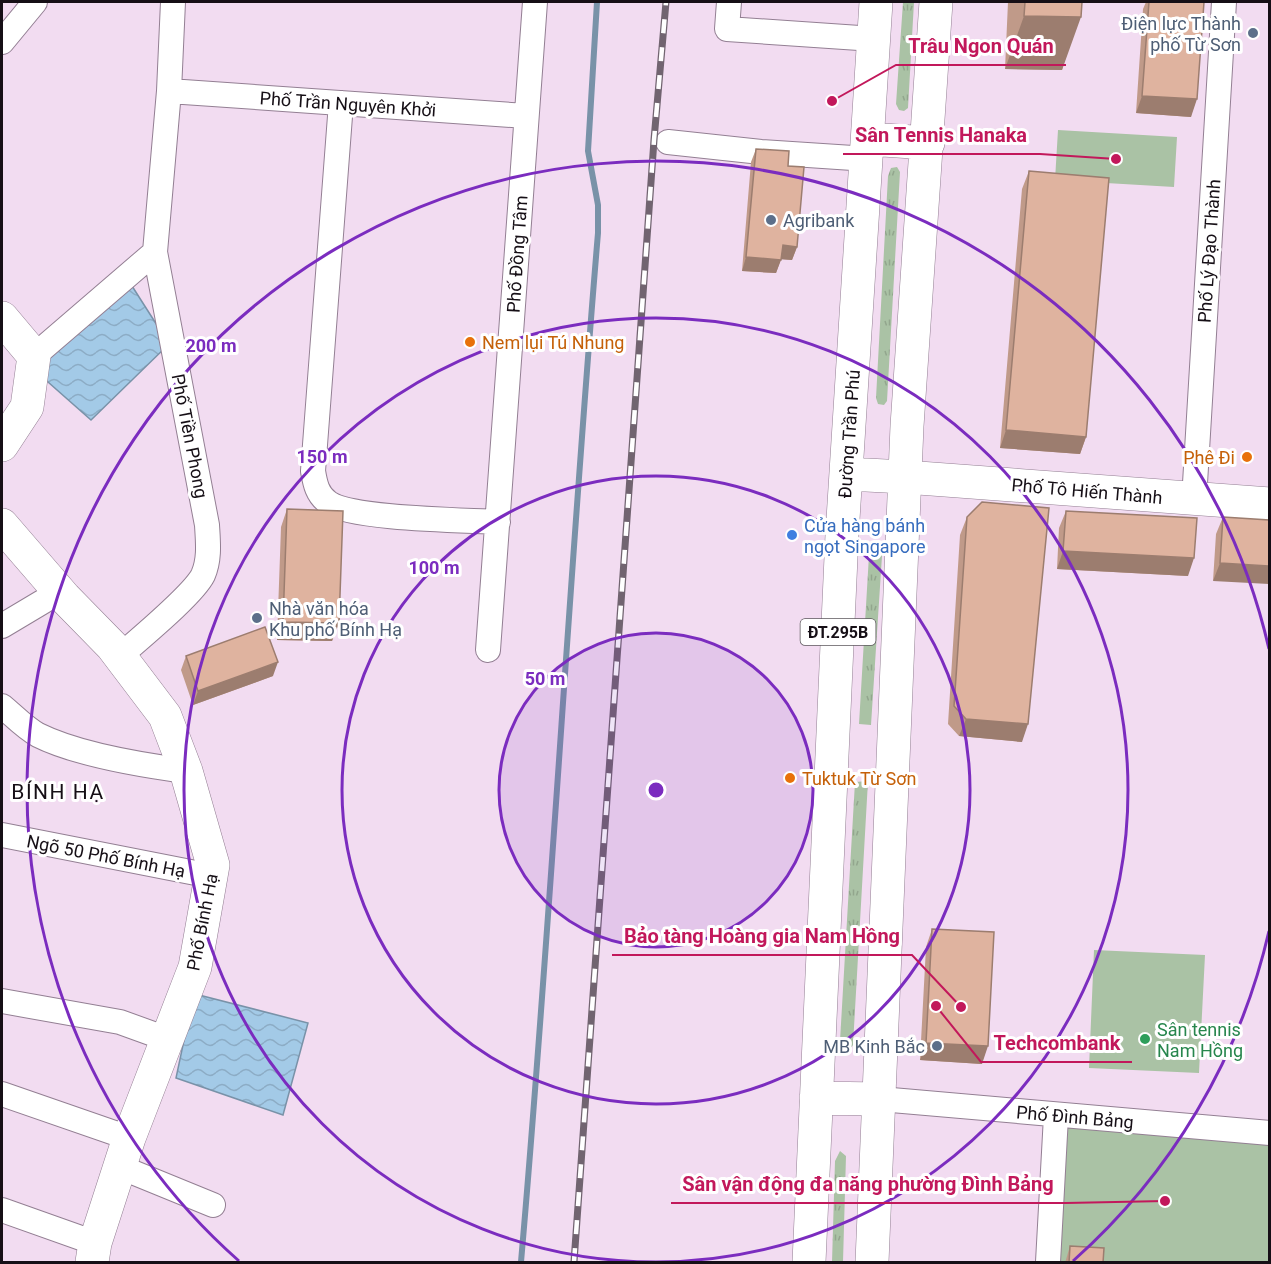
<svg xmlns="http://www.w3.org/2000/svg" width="1271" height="1264" viewBox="0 0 1271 1264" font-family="Roboto,sans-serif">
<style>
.grass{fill:url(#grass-tufts)}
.garden{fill:#aac2a5}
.water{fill:url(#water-waves);stroke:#7992a8;stroke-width:1.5}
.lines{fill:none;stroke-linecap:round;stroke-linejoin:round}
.stream{stroke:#7992a8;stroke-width:6}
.street-casing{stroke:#937f93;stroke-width:26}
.secondary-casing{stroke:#937f93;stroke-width:34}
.primary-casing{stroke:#937f93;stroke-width:34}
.street{stroke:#fff;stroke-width:24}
.secondary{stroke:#fff;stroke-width:33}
.primary{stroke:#fff;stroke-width:33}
.rail-casing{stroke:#716470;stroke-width:7}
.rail{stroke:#fff;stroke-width:4.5;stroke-dasharray:14;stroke-linecap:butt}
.wall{fill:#c09a89}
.shaded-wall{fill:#9c7d6f}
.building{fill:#dfb39f;stroke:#9c7d6f;stroke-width:1.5}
.ring{fill:none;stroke:#7b2cbf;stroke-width:3}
.service-dot{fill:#5c6f8a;stroke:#fff;stroke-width:2}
.food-dot{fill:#e8710a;stroke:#fff;stroke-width:2}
.shop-dot{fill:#3f7fe0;stroke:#fff;stroke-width:2}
.leisure-dot{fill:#2e9e5b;stroke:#fff;stroke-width:2}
.labels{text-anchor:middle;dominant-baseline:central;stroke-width:6;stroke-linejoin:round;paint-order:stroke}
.shield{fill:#fff;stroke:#5c575c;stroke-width:1.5}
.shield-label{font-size:16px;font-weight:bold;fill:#160f16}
.service-label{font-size:18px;fill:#4e5e75;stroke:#fff;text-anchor:end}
.street-label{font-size:18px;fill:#160f16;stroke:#fff}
.food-label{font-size:18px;fill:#c56008;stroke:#fff;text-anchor:start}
.shop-label{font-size:18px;fill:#366cbe;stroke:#fff;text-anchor:start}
.leisure-label{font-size:18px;fill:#27864d;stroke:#fff;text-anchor:start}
.quarter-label{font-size:21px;letter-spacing:1.5px;fill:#160f16;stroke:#fff}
.centre{fill:#7b2cbf;stroke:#fff;stroke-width:3}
.ring-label{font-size:18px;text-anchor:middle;font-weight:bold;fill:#7b2cbf;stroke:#fff;stroke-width:6;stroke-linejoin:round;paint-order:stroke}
.leader{fill:none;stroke:#c2185b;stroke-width:2}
.callout-dot{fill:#c2185b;stroke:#fff;stroke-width:2}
.callout-label{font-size:20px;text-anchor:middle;font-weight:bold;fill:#c2185b;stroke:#fff;stroke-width:6;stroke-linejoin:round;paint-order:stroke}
</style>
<defs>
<pattern id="grass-tufts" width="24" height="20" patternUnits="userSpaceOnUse" patternTransform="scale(1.5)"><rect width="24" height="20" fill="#aac2a5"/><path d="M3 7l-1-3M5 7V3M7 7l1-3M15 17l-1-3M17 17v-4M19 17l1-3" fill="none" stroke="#92a68d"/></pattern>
<pattern id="water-waves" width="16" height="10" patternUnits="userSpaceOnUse" patternTransform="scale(1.5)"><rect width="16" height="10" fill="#a3cae7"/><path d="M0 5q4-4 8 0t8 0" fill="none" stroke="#8cacc5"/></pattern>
</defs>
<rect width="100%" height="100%" fill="#f2dcf1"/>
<path class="grass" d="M903 2H914L908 108 904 111 899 110 896 104Z
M897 167 900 172 887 401 884 405 878 404 876 398 888 176 891 168Z
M874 548 880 550 882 556 871 725 859 724 869 555Z
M868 781 853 1045 850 1050 843 1051 840 1041 855 782Z
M840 1151 846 1156 843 1262H832L835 1161Z"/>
<path class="garden" d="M1058 130 1177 137 1174 187 1055 180Z
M1094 950 1205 955 1199 1073 1089 1068Z
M1063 1124 1269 1140V1262H1059Z"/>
<path class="water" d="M132 286 169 344 91 420 48 382 45 378 46 357Z
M199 995 308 1023 283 1115 176 1078 190 1012Z"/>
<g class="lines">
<path class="stream" d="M521 1262C551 920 569 576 598 233V205L588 151 597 2"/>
<g class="street-casing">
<path id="street" d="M729 2 727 29 874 39
M2 42 35 2
M169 91 526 116
M341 103 313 471C315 483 317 495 329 503 352 519 464 520 498 522
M668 142 761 152 868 159
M34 356 155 252
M1194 500 1224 2
M2 626 59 592
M488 650 535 2
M120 656C139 639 193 595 203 575 210 559 208 542 207 525L155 252 169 91 173 2
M2 706C13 715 25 728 38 735 78 755 141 765 186 771
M2 835 211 876
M2 1001 120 1022 167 1039
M2 1094 129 1138
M880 1099 1270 1133
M120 1167 213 1205
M2 1210 95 1243
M1048 1262 1056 1116"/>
</g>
<g class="secondary-casing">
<path id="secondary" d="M2 318 34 356 27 407 2 445
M905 477 1270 504
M2 525 65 598 112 646 165 716 186 771 213 865 195 967 129 1138 95 1243 92 1262"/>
</g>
<g class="primary-casing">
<path id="primary" d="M868 139 928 143
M847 474 905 477
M816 1098 880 1099
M809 1262 842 535 876 2
M872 1262 907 426 936 2"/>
</g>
<use href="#street" class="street"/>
<use href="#secondary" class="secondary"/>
<use href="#primary" class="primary"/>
<g class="rail-casing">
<path id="rail" d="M574 1262 654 140 666 2"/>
</g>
<use href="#rail" class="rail"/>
</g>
<path class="wall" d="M1008 2H1082L1062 70 1005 69Z
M1146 2H1204L1191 117 1136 113 1143 9Z
M756 149 788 166 797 247 792 260 781 259 776 273 742 271 751 162Z
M1029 171 1086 437 1080 454 1000 448 1022 189Z
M287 509 339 623 332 641 277 640 281 527Z
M1066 511 1188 576 1057 569 1059 528Z
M967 517 1022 742 959 736 948 724 960 535Z
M1223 517 1269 520 1213 581 1216 534Z
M186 656 273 676 193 705 181 670Z
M932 929 982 1064 920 1060 926 947Z
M1070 1246 1103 1263H1065Z"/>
<path class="shaded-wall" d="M1024 16 1081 17 1062 70 1005 69Z
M1142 96 1197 99 1191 117 1136 113Z
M783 245 797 247 792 260 778 259Z
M746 257 781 260 776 273 742 271Z
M1006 430 1086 437 1080 454 1000 448Z
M1063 551 1194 558 1188 576 1057 569Z
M1220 563 1269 566V584L1213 581Z
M283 622 339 623 332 641 277 640Z
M278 662 273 676 193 705 198 691Z
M966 719 1028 724 1022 742 959 736Z
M926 1043 988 1046 982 1064 920 1060Z"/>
<path class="building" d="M1025 2H1082L1081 17 1024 16Z
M1149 2H1204L1197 99 1142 96Z
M756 149 789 151 788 166 804 167 797 247 783 245 781 260 746 257Z
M1029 171 1109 178 1086 437 1006 430Z
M982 502 1049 508 1028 724 966 719 954 706 967 517Z
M287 509 343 511 339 623 283 622Z
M1066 511 1197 518 1194 558 1063 551Z
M1223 517 1269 520V566L1220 563Z
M265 627 278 662 198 691 186 656Z
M932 929 994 932 988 1046 926 1043Z
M1070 1246 1104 1248 1103 1263H1069Z"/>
<circle cx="656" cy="790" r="157" fill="#7b2cbf" fill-opacity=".12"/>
<g class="ring">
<circle cx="656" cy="790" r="157"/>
<circle cx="656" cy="790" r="314"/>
<circle cx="656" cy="790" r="472"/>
<path d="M1269 931A629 629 0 0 1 1073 1261M239 1261A629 629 0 1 1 1269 649"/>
</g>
<g class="service-dot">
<circle cx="1253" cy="33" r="6"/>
<circle cx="771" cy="220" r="6"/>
<circle cx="257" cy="618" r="6"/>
<circle cx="937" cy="1046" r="6"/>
</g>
<g class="food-dot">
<circle cx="470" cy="342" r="6"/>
<circle cx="1247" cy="457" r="6"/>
<circle cx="790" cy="778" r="6"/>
</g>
<circle class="shop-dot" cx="792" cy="535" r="6"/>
<circle class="leisure-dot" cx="1145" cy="1039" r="6"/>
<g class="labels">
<rect class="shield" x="800.5" y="619" width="75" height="26" rx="4.5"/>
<g class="shield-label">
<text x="838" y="632">ĐT.295B</text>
</g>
<g class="service-label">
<text x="1241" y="23">Điện lực Thành<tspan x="1241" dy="21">phố Từ Sơn</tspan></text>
<text x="783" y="220" text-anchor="start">Agribank</text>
<text x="269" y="608" text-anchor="start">Nhà văn hóa<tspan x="269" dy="21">Khu phố Bính Hạ</tspan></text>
<text x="925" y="1046">MB Kinh Bắc</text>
</g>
<g class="street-label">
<text transform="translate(348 104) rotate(4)">Phố Trần Nguyên Khởi</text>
<text transform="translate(1209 251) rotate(-86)">Phố Lý Đạo Thành</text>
<text transform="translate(517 254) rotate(-86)">Phố Đồng Tâm</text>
<text transform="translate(849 434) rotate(-86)">Đường Trần Phú</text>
<text transform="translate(190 436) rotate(79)">Phố Tiền Phong</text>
<text transform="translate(1087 491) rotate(5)">Phố Tô Hiến Thành</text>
<text transform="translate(106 856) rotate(11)">Ngõ 50 Phố Bính Hạ</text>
<text transform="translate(202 922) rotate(-79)">Phố Bính Hạ</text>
<text transform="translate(1075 1117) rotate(5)">Phố Đình Bảng</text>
</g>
<g class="food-label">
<text x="482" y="342">Nem lụi Tú Nhung</text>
<text x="1235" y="457" text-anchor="end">Phê Đi</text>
<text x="802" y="778">Tuktuk Từ Sơn</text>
</g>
<g class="shop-label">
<text x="804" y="525">Cửa hàng bánh<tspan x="804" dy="21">ngọt Singapore</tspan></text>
</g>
<g class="leisure-label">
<text x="1157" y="1029">Sân tennis<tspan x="1157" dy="21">Nam Hồng</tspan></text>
</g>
<g class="quarter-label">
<text x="58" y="792">BÍNH HẠ</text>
</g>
</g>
<circle cx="656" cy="790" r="9" class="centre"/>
<g class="ring-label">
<text x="211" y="352">200 m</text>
<text x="322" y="463">150 m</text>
<text x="434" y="574">100 m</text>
<text x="545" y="685">50 m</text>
</g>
<path class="leader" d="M832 101L896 65H1066M1116 159L1040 154H843M961 1007L912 955H612M936 1006L981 1062H1132M1165 1201L1066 1203H671"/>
<g class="callout-dot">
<circle cx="832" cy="101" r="6"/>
<circle cx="1116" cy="159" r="6"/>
<circle cx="961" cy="1007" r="6"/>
<circle cx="936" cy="1006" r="6"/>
<circle cx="1165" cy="1201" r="6"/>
</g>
<g class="callout-label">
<text x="981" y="53">Trâu Ngon Quán</text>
<text x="941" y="142">Sân Tennis Hanaka</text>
<text x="762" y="943">Bảo tàng Hoàng gia Nam Hồng</text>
<text x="1057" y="1050">Techcombank</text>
<text x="868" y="1191">Sân vận động đa năng phường Đình Bảng</text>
</g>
<rect width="1271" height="1264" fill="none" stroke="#160f16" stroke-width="6"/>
</svg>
